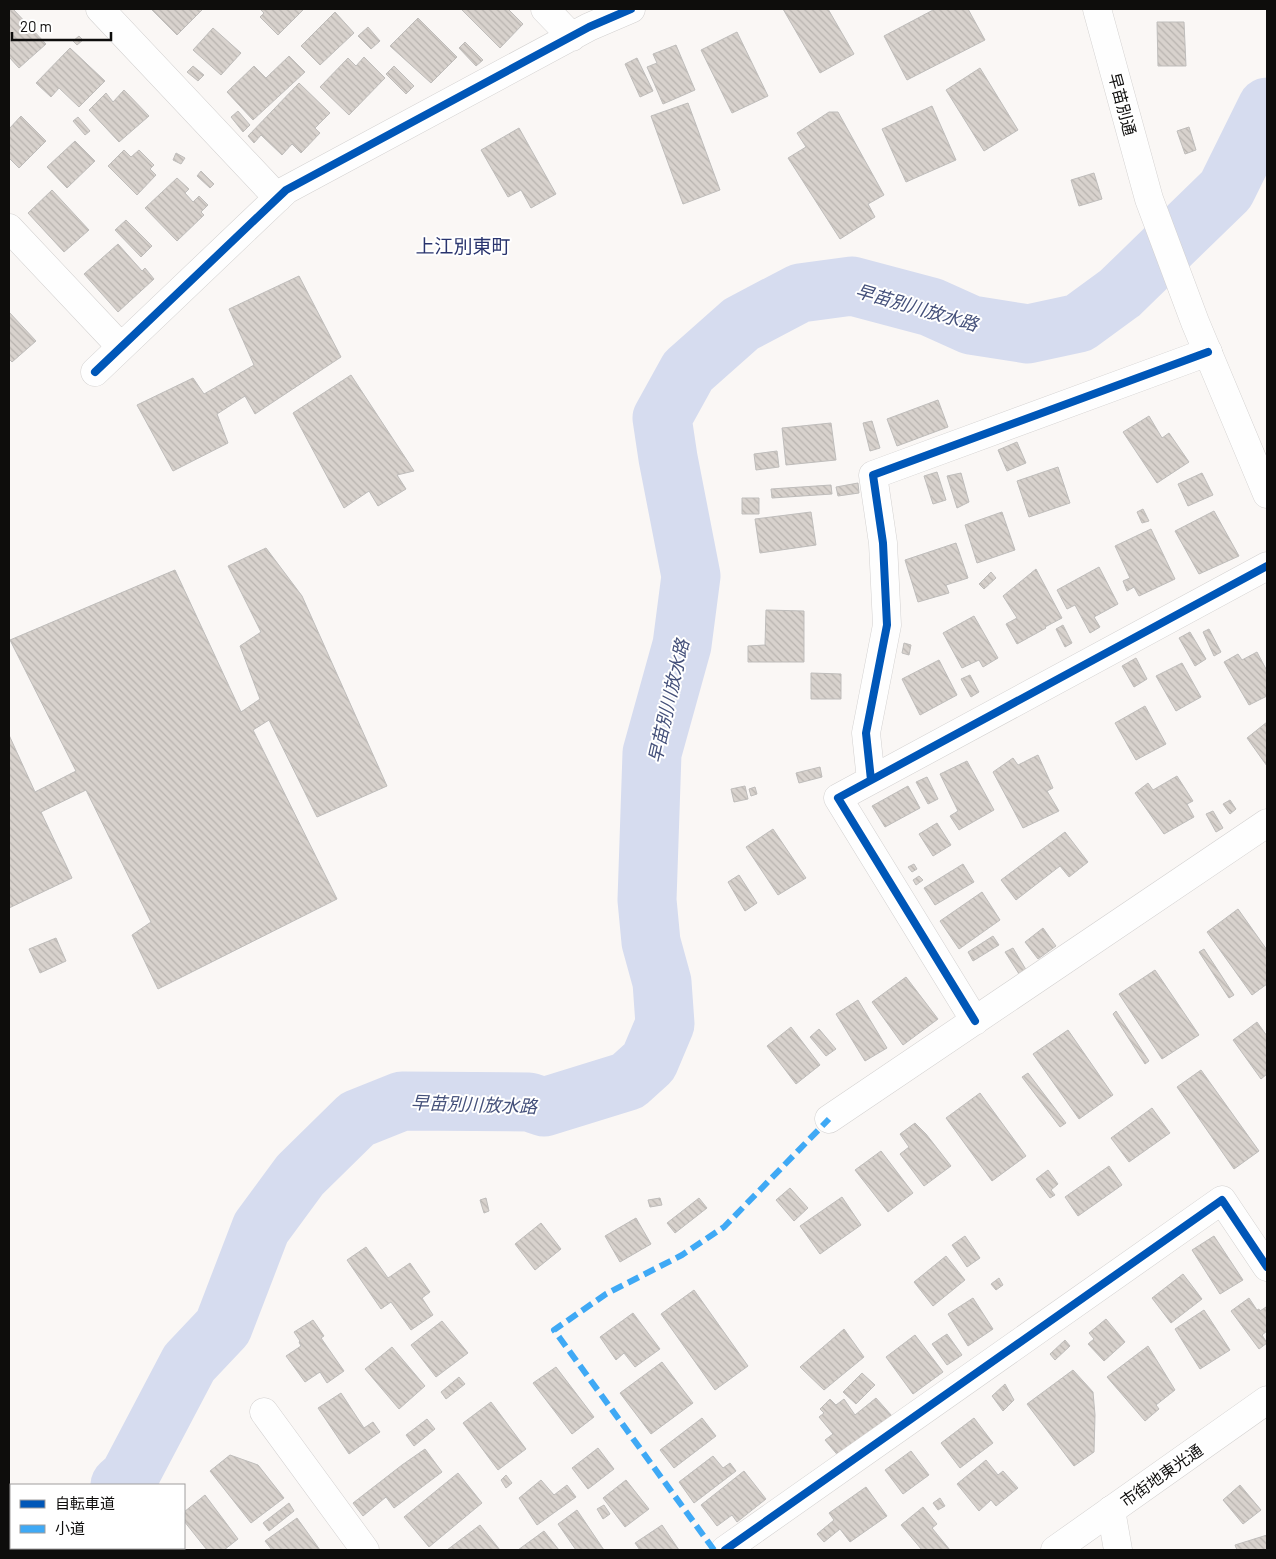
<svg xmlns="http://www.w3.org/2000/svg" width="1276" height="1559" viewBox="0 0 1276 1559" font-family="Barlow,'Noto Sans JP',sans-serif">
<style>
.lines{fill:none;stroke-linecap:round;stroke-linejoin:round}
.river{stroke:#d6dcef;stroke-width:59}
.building{fill:url(#building-back-hatch);stroke:#bfbdbb}
.street-casing{stroke:#d3d1d0;stroke-width:29}
.secondary-casing{stroke:#d3d1d0;stroke-width:29}
.street{stroke:#fefefe;stroke-width:28}
.secondary{stroke:#fefefe;stroke-width:28}
.quiet{stroke:#3fa9f5;stroke-width:6;stroke-dasharray:12 6;stroke-linecap:butt}
.cycleway-casing{stroke:#fff;stroke-width:11}
.cycleway{stroke:#0057b8;stroke-width:8}
.labels{text-anchor:middle;dominant-baseline:central;stroke-width:4;stroke-linejoin:round;paint-order:stroke}
.street-label{font-size:16px;fill:#0e0d0c;stroke:#fff}
.water-label{font-size:18px;font-style:italic;fill:#44507a;stroke:#fff}
.quarter-label{font-size:19px;fill:#29346e;stroke:#fff}
</style>
<defs>
<pattern id="building-back-hatch" width="6" height="6" patternUnits="userSpaceOnUse" patternTransform="scale(1.25)"><rect width="6" height="6" fill="#d8d2cd"/><path d="M-1 5l2 2M0 0l6 6M5-1l2 2" fill="none" stroke="#b8b3af"/></pattern>
</defs>
<rect width="100%" height="100%" fill="#faf7f5"/>
<g class="lines">
<path class="river" d="M120 1485 129 1477 189 1363 223 1327 261 1228 300 1175 357 1119 402 1101 529 1102 544 1107 628 1081 649 1062 665 1024 662 982 651 942 647 900 652 753 682 645 691 576 668 458 662 418 688 371 741 324 800 293 852 286 931 307 971 325 1028 334 1079 323 1120 293 1226 190 1267 107
M22 1550 28 1548"/>
</g>
<path class="building" d="M9 9H13L46 44 19 68 9 57Z
M151 9H203L177 35Z
M260 9H304L278 35 260 17 264 13Z
M461 9H508L523 24 500 48Z
M783 9H828L854 54 820 73Z
M935 9H968L985 40 907 80 884 36Z
M335 12 354 33 320 65 301 46Z
M418 18 457 57 431 83 390 46Z
M1157 22H1184L1186 66H1158Z
M368 27 380 41 371 49 358 36Z
M213 28 241 53 221 75 193 50Z
M737 32 768 96 732 113 701 50Z
M79 36 83 40 77 45 73 41Z
M465 42 483 60 476 66 459 48Z
M676 45 695 90 663 104 647 67 657 63 653 54Z
M70 48 105 81 79 107 59 88 51 97 36 83Z
M289 56 305 72 253 120 227 92 254 66 266 78Z
M364 57 385 78 349 115 320 87 348 58 356 66Z
M637 58 653 91 640 97 625 64Z
M193 66 204 75 198 81 187 72Z
M394 66 414 86 406 94 386 74Z
M980 68 1018 130 984 151 946 90Z
M299 83 330 113 315 128 320 133 301 153 292 144 282 155 261 135 254 143 248 136Z
M124 90 149 116 119 142 89 110 106 93 113 102Z
M688 103 720 190 683 204 651 116Z
M932 106 956 160 906 182 882 129Z
M238 111 250 125 243 132 231 117Z
M829 112H838L884 195 868 204 875 217 840 239 788 158 806 147 797 133Z
M21 116 46 141 19 168 9 158V129Z
M78 117 90 131 85 135 73 121Z
M1189 127 1196 150 1185 154 1177 131Z
M519 128 556 194 531 208 521 190 508 197 481 150Z
M75 141 95 161 67 188 47 167Z
M124 150 131 157 139 150 154 165 150 169 156 175 137 195 108 166Z
M176 153 185 158 181 164 173 160Z
M201 171 214 184 210 188 197 176Z
M1094 173 1102 199 1079 206 1071 180Z
M177 178 189 189 185 193 193 202 199 196 208 205 201 212 204 215 177 241 145 208Z
M52 190 89 230 64 252 28 213Z
M126 220 152 246 141 257 115 230Z
M118 244 142 271 145 268 154 279 118 312 84 274Z
M299 276 341 357 255 414 245 396 217 414 228 443 173 471 137 405 193 378 204 394 254 365 229 309Z
M9 312 36 341 12 362 9 359Z
M351 375 414 471 397 475 406 489 378 506 369 491 344 508 293 413Z
M938 400 948 427 897 446 887 419Z
M1149 416 1162 438 1169 433 1189 462 1157 483 1123 432Z
M872 421 880 448 870 451 863 423Z
M831 423 836 460 786 465 782 428Z
M1017 442 1026 463 1007 471 998 450Z
M777 451 779 467 756 470 754 454Z
M1058 467 1070 503 1029 517 1017 481Z
M937 472 946 500 933 504 924 476Z
M961 473 969 502 957 508 947 476Z
M1202 473 1213 495 1188 506 1178 484Z
M858 483 859 493 838 496 836 487Z
M831 485 832 494 772 498 771 489Z
M742 498H759V514H742Z
M1143 509 1149 521 1142 523 1137 512Z
M1214 511 1239 556 1199 574 1175 531Z
M811 512 816 545 760 553 755 519Z
M1002 512 1015 550 977 563 965 525Z
M1151 529 1175 579 1139 596 1134 587 1127 591 1123 581 1130 578 1115 546Z
M956 543 968 578 946 585 949 593 918 602 905 560Z
M266 548 302 596 387 786 317 817 269 720 253 730 337 899 158 989 132 935 151 922 86 790 41 812 72 878 9 908V735L35 792 76 771 10 640 175 570 241 712 260 699 240 646 261 632 228 566Z
M1099 567 1118 604 1094 617 1100 627 1090 633 1075 605 1067 609 1057 590Z
M1036 569 1062 618 1045 627 1046 628 1017 644 1006 624 1017 618 1003 596Z
M991 572 996 578 984 589 979 584Z
M766 610 804 611V662H748V646L765 645Z
M974 616 998 658 983 667 979 660 962 668 943 633Z
M1063 625 1072 643 1065 647 1056 629Z
M1209 629 1221 652 1214 656 1203 632Z
M1190 632 1206 659 1195 666 1179 638Z
M904 643 911 645 909 655 902 653Z
M1257 652 1266 669H1267V696L1249 705 1224 662 1238 654 1242 660Z
M1136 658 1147 679 1134 687 1122 666Z
M939 660 957 695 920 715 902 679Z
M1182 663 1201 697 1176 711 1156 676Z
M811 673 841 674V699H811Z
M970 675 979 692 971 697 961 679Z
M1145 706 1166 744 1136 760 1115 723Z
M1267 722V766L1247 738Z
M1038 755 1053 788 1047 791 1059 811 1023 828 993 772 1013 758 1018 765Z
M967 761 994 810 959 830 950 816 958 811 940 774Z
M820 767 822 777 799 783 796 773Z
M1177 776 1193 801 1187 804 1194 817 1164 834 1135 793 1148 783 1153 790Z
M927 777 938 799 928 804 916 782Z
M745 786 748 799 734 802 731 789Z
M908 786 920 808 885 827 872 806Z
M755 787 757 794 751 796 749 789Z
M1230 800 1236 809 1230 814 1223 804Z
M1213 811 1223 828 1216 832 1206 814Z
M937 823 951 845 933 856 919 834Z
M773 829 806 878 778 895 746 847Z
M1065 832 1088 862 1069 877 1060 866 1016 900 1001 880Z
M914 864 917 869 912 872 908 867Z
M963 864 974 882 935 905 924 888Z
M739 875 757 903 745 911 728 882Z
M919 876 923 880 916 885 913 880Z
M982 892 1000 920 959 949 940 921Z
M1238 909 1267 950V984L1252 995 1207 932Z
M1043 928 1056 946 1038 959 1025 942Z
M993 936 999 945 973 961 968 952Z
M56 938 66 961 40 973 29 949Z
M1013 948 1028 973 1021 977 1005 952Z
M1204 949 1234 995 1229 998 1199 952Z
M1155 970 1199 1035 1162 1059 1119 994Z
M906 977 938 1019 903 1045 872 1002Z
M858 1000 887 1048 865 1061 836 1014Z
M1116 1011 1149 1061 1145 1064 1113 1014Z
M1257 1022 1267 1036V1074L1261 1079 1233 1040Z
M791 1027 820 1065 796 1084 767 1046Z
M819 1029 836 1049 826 1056 810 1037Z
M1068 1030 1113 1095 1079 1119 1033 1054Z
M1201 1070 1259 1151 1234 1169 1177 1087Z
M1028 1073 1066 1123 1060 1127 1022 1077Z
M980 1093 1026 1156 992 1181 946 1118Z
M1152 1108 1170 1133 1129 1162 1111 1138Z
M915 1123 926 1134 951 1166 924 1186 900 1154 909 1147 900 1134Z
M881 1151 913 1193 888 1212 855 1170Z
M1109 1166 1122 1185 1078 1216 1065 1197Z
M1048 1170 1058 1184 1051 1190 1055 1195 1050 1198 1036 1179Z
M790 1188 808 1208 794 1221 776 1200Z
M842 1197 861 1225 820 1254 800 1226Z
M486 1198 489 1211 484 1213 480 1200Z
M660 1198 662 1205 650 1207 648 1200Z
M699 1198 707 1208 675 1233 667 1223Z
M636 1218 651 1244 620 1262 605 1236Z
M541 1223 561 1249 535 1270 515 1244Z
M965 1236 980 1258 967 1267 952 1245Z
M1214 1236 1243 1280 1220 1294 1192 1250Z
M366 1247 388 1278 410 1263 430 1292 422 1298 433 1315 411 1330 391 1302 381 1309 347 1260Z
M946 1256 965 1280 933 1306 914 1282Z
M1183 1274 1202 1299 1171 1323 1152 1298Z
M999 1278 1003 1285 996 1290 991 1284Z
M694 1290 748 1366 715 1390 661 1314Z
M973 1298 993 1329 968 1346 948 1314Z
M1249 1298 1257 1310 1259 1309 1260 1311 1266 1307 1267 1309V1331L1262 1335 1267 1343 1259 1349 1231 1311Z
M1204 1310 1230 1350 1200 1369 1175 1329Z
M633 1313 660 1349 635 1367 624 1353 616 1360 600 1337Z
M1106 1319 1125 1342 1104 1361 1088 1344 1094 1339 1089 1333Z
M313 1320 324 1336 321 1338 344 1371 327 1383 320 1372 305 1382 286 1356 301 1346 299 1342 300 1341 294 1332Z
M442 1321 468 1353 436 1377 411 1345Z
M844 1329 864 1357 824 1390 800 1367Z
M947 1334 962 1355 947 1365 932 1344Z
M915 1335 943 1372 913 1394 886 1357Z
M1065 1340 1070 1346 1055 1360 1050 1354Z
M1148 1346 1175 1390 1156 1405 1159 1409 1145 1421 1107 1377Z
M392 1347 425 1386 399 1409 365 1369Z
M662 1362 693 1403 651 1434 620 1393Z
M556 1367 594 1417 572 1434 533 1383Z
M1073 1370 1093 1392 1095 1415 1094 1452 1074 1466 1027 1404Z
M862 1373 875 1385 856 1404 843 1392Z
M459 1377 465 1384 446 1399 441 1392Z
M1005 1384 1014 1400 1003 1411 992 1396Z
M341 1393 364 1428 373 1422 380 1432 349 1454 318 1408Z
M876 1398 892 1416 841 1459 825 1440 833 1434 819 1417 824 1413 820 1409 830 1399 836 1405 844 1399 855 1415Z
M491 1402 526 1449 498 1470 463 1423Z
M702 1418 716 1436 674 1468 660 1450Z
M974 1418 993 1443 960 1468 941 1443Z
M427 1419 435 1429 414 1446 406 1435Z
M598 1448 614 1469 588 1489 572 1468Z
M425 1449 442 1472 394 1508 386 1497 363 1516 353 1503 402 1465Z
M911 1451 929 1475 903 1494 885 1470Z
M230 1455 258 1465 284 1498 251 1523 210 1471Z
M713 1456 723 1468 730 1463 736 1471 694 1503 679 1482Z
M986 1460 998 1475 1003 1471 1018 1488 996 1506 991 1500 979 1511 957 1484Z
M744 1471 766 1499 737 1522 732 1515 717 1526 701 1505Z
M458 1473 482 1503 429 1547 404 1517Z
M506 1475 512 1483 506 1488 501 1480Z
M541 1480 554 1495 567 1485 576 1497 537 1525 519 1498Z
M626 1480 649 1509 625 1527 603 1498Z
M1240 1485 1261 1510 1243 1524 1223 1500Z
M866 1487 887 1516 850 1542 840 1529 824 1542 817 1534 834 1520 829 1513Z
M205 1495 238 1539 224 1550H207L184 1521V1512Z
M940 1498 945 1506 938 1510 933 1503Z
M289 1503 294 1511 269 1531 263 1523Z
M604 1505 610 1514 603 1519 597 1509Z
M923 1507 937 1524 932 1528 950 1550H922L901 1525Z
M577 1510 604 1550H576L558 1524Z
M297 1518 320 1550H272L265 1541Z
M480 1525 500 1550H447Z
M662 1525 679 1550H640L635 1543Z
M544 1531 559 1550H518Z
M1267 1535V1550H1237L1235 1545Z"/>
<g class="lines">
<g class="street-casing">
<path id="street" d="M100 9 278 198
M545 9 572 37
M9 228 121 347
M95 372 286 190 589 27 631 9
M871 780 866 733 887 625 883 543 873 475 1208 352
M975 1021 838 798 1267 566
M829 1119 1267 823
M264 1412 365 1550
M1111 1510 1118 1550
M725 1550 1222 1200 1267 1267"/>
</g>
<g class="secondary-casing">
<path id="secondary" d="M1097 9 1149 199 1195 322 1267 494
M1055 1550 1267 1400"/>
</g>
<use href="#street" class="street"/>
<use href="#secondary" class="secondary"/>
<path class="quiet" d="M714 1550 554 1330 606 1294 682 1255 724 1227 829 1119"/>
<g class="cycleway-casing">
<path id="cycleway" d="M95 372 286 190 589 27 631 9
M871 780 866 733 887 625 883 543 873 475 1208 352
M975 1021 838 798 1267 566
M725 1550 1222 1200 1267 1267"/>
</g>
<use href="#cycleway" class="cycleway"/>
</g>
<g class="labels">
<g class="street-label">
<text transform="translate(1123 104) rotate(75)">早苗別通</text>
<text transform="translate(1161 1475) rotate(-35)">市街地東光通</text>
</g>
<g class="water-label">
<text transform="translate(917 307) rotate(16)">早苗別川放水路</text>
<text transform="translate(668 701) rotate(-77)">早苗別川放水路</text>
<text transform="translate(474 1104) rotate(2)">早苗別川放水路</text>
</g>
<g class="quarter-label">
<text x="463" y="245">上江別東町</text>
</g>
</g>
<rect width="1276" height="1559" fill="none" stroke="#0e0d0c" stroke-width="20"/>
<rect x="10" y="1484" width="175" height="65" fill="#ffffff" stroke="#9f9e9e"/>
<rect x="20" y="1500" width="25" height="8" fill="#0057b8" stroke="#9f9e9e"/>
<text x="55" y="1509" font-size="15" fill="#0e0d0c">自転車道</text>
<rect x="20" y="1525" width="25" height="8" fill="#3fa9f5" stroke="#9f9e9e"/>
<text x="55" y="1534" font-size="15" fill="#0e0d0c">小道</text>
<path d="M12 32v8h99v-8" fill="none" stroke="#0e0d0c" stroke-width="2.5"/>
<text x="20" y="32" font-size="15" fill="#0e0d0c" stroke="#ffffff" stroke-width="4" paint-order="stroke">20 m</text>
</svg>
